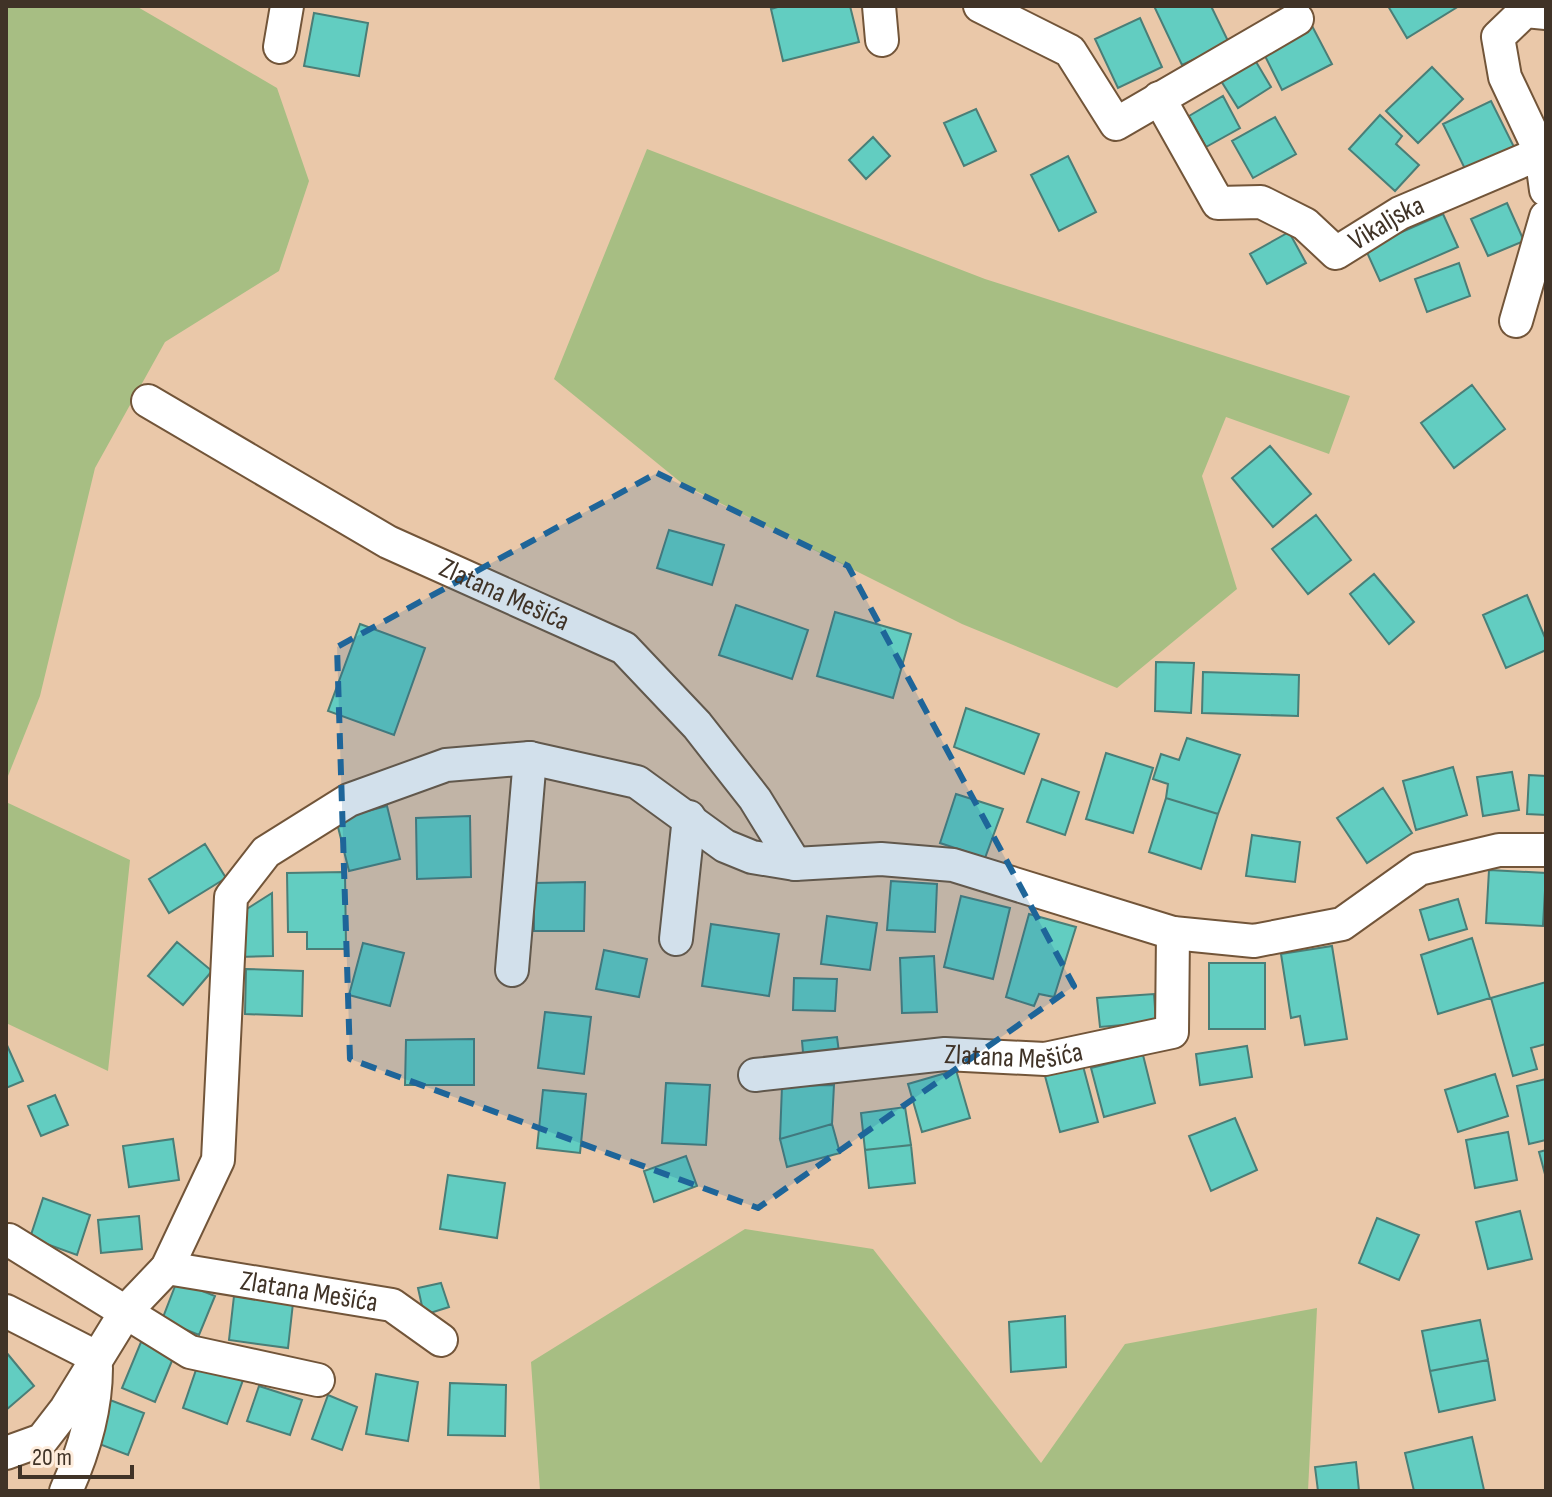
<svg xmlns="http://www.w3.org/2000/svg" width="1552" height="1497" viewBox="0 0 1552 1497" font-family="'Sofia Sans Condensed',sans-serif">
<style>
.green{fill:#a7be83}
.building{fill:#62cdc1;stroke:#4a7e77;stroke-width:2}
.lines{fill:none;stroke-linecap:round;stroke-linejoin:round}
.minor-casing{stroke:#725539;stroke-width:36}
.minor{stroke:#fff;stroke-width:32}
.marked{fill:#1e6599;fill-opacity:0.2;stroke:#1e6599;stroke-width:6;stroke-dasharray:16 10;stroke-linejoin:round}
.labels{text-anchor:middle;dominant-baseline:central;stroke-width:6;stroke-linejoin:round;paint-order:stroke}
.street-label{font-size:28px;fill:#403327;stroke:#feeddd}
</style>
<rect width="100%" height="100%" fill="#eac8a9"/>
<path class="green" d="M6 6H136L277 88 309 181 279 271 165 342 95 468 40 696 6 781Z
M647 149 985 279 1350 396 1329 454 1226 417 1202 476 1237 589 1117 688 962 624 684 485 554 379Z
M6 802 130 860 108 1071 6 1023Z
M745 1229 873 1249 1041 1463 1125 1344 1317 1308 1308 1491H540L531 1362Z"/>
<path class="building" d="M781 6H850L859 42 783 61 771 9Z
M1154 6H1211L1229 43 1182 65Z
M1388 6H1459L1407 38Z
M314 13 368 23 359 76 304 66Z
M1140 18 1162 67 1118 88 1095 39Z
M1311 24 1332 64 1282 90 1262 50Z
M1252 55 1271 87 1238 108 1218 76Z
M1432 67 1463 99 1418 143 1386 111Z
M1223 96 1240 128 1206 147 1189 116Z
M1491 101 1514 147 1466 171 1443 124Z
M976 109 996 151 964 166 944 123Z
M1380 115 1402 136 1396 144 1419 165 1395 191 1349 149Z
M1275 117 1296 154 1253 178 1232 141Z
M873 137 890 156 866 179 849 160Z
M1068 156 1096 212 1059 231 1031 175Z
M1507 203 1524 241 1488 256 1471 219Z
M1443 214 1458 247 1380 281 1365 248Z
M1289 232 1306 263 1267 284 1250 254Z
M1459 263 1470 296 1427 312 1415 279Z
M1472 385 1505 429 1454 468 1421 423Z
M1270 446 1311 494 1273 527 1232 478Z
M1316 515 1351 560 1308 594 1272 549Z
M669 530 724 545 712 585 657 568Z
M1374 574 1414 622 1389 644 1350 594Z
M1527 595 1546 640V650L1506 668 1483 615Z
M736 605 808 630 792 679 719 655Z
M835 612 911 634 893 698 817 676Z
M360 624 425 648 394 735 328 711Z
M1156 662 1194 663 1191 713 1155 711Z
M1203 672 1299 675 1298 716 1202 713Z
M966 708 1039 734 1024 774 954 747Z
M1187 738 1240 755 1218 814 1166 798 1168 784 1153 779 1161 754 1179 760Z
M1106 753 1153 768 1133 833 1086 819Z
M1453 767 1467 815 1416 830 1403 781Z
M1512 772 1519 810 1483 816 1477 777Z
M1529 775 1546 776V815L1527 814Z
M1042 779 1079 792 1065 835 1027 822Z
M1383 788 1412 833 1367 863 1337 818Z
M956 794 1003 809 985 858 940 843Z
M1166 798 1218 814 1201 869 1149 852Z
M387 806 400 859 349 871 336 819Z
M470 816 471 877 417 879 416 818Z
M1252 835 1300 842 1295 882 1246 876Z
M205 844 226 878 169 913 149 879Z
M1489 870 1546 873 1543 926 1486 923Z
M345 872 346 949H307V932H288L287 873Z
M891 881 937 884 935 932 887 930Z
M585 882 584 931H534V883Z
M272 893 273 956 237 957 242 912Z
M961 896 1010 908 993 979 944 967Z
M1458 899 1467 929 1429 940 1420 910Z
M1029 914 1076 927 1054 997 1039 994 1034 1006 1006 997Z
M827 916 877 923 870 970 821 964Z
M711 924 779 934 769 996 702 986Z
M1472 938 1490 998 1438 1014 1421 955Z
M177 942 212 971 183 1005 148 976Z
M363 943 404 953 390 1006 349 995Z
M1332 946 1347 1039 1305 1045 1300 1016 1291 1018 1281 954Z
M604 950 647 959 639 997 596 989Z
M934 956 937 1012 902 1013 900 958Z
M1209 963H1265V1029H1209Z
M246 969 303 971 302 1016 245 1014Z
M794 978 837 979 835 1011 793 1010Z
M1546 982V1044L1531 1048 1537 1069 1513 1076 1491 998Z
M1154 994 1156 1022 1100 1027 1097 998Z
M545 1012 591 1017 584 1074 538 1068Z
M837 1037 840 1060 804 1064 802 1041Z
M474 1039V1085H405L406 1040Z
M6 1043 23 1081 6 1088Z
M1247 1046 1252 1077 1200 1085 1196 1054Z
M1143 1055 1155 1103 1104 1117 1091 1068Z
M1083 1066 1098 1122 1060 1132 1045 1076Z
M956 1070 970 1118 922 1132 908 1084Z
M1495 1074 1508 1116 1458 1132 1445 1090Z
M1546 1079V1140L1529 1144 1517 1086Z
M666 1083 710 1085 706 1145 662 1143Z
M834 1085 832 1124 780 1139 782 1086Z
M543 1090 586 1094 580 1153 537 1148Z
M55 1095 68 1125 41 1136 28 1106Z
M905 1107 911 1145 865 1150 861 1113Z
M1235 1118 1257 1170 1211 1191 1189 1136Z
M832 1124 840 1153 787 1167 780 1139Z
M1508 1132 1517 1180 1475 1188 1466 1140Z
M173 1139 179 1180 129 1187 123 1146Z
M911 1145 915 1183 869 1188 865 1150Z
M1546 1150V1178L1539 1152Z
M686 1156 697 1186 654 1202 644 1171Z
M448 1175 505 1183 497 1238 440 1229Z
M43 1198 90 1215 77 1255 30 1238Z
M1520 1211 1532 1259 1488 1269 1476 1222Z
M139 1216 142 1249 101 1253 98 1220Z
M1377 1218 1419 1235 1399 1280 1359 1263Z
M177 1281 215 1296 199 1335 162 1320Z
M441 1283 449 1307 424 1315 418 1288Z
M234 1296 293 1303 288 1348 229 1340Z
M1065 1316 1066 1367 1011 1372 1009 1322Z
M1480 1320 1488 1360 1430 1371 1422 1331Z
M141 1342 174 1356 155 1402 122 1388Z
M6 1352 34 1386 6 1410Z
M1488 1360 1495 1400 1439 1412 1430 1371Z
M198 1364 243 1380 227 1424 183 1408Z
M376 1374 418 1382 408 1441 366 1434Z
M450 1383 506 1385 505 1436 448 1435Z
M259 1386 302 1400 290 1435 247 1421Z
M328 1395 357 1407 342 1450 312 1439Z
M110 1400 144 1413 128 1455 94 1442Z
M1472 1437 1484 1490 1414 1491 1405 1453Z
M1356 1462 1359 1491H1318L1315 1467Z"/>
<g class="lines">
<g class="minor-casing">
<g id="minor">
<path d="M879 6 882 40"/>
<path d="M980 6 1070 51 1116 124 1297 19"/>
<path d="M280 47 287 6"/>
<path id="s1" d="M1159 98 1218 203 1261 202 1305 224 1336 253 1400 213 1541 153 1546 190"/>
<path d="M1541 153 1505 77 1498 37 1525 11 1546 13"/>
<path d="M1516 321 1546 217"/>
<path id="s2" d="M148 401 388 542 624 648 697 725 755 799 795 864"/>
<path d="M676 939 689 817"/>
<path d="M512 970 530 758"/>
<path id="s3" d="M755 1075 945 1054 1045 1059 1172 1032 1173 933"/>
<path d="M9 1240 190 1352 318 1380"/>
<path id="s4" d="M167 1268 392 1305 441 1340"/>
<path d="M6 1311 96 1357"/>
<path d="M6 1453 42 1440 66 1409 127 1310 167 1268 218 1160 231 897 266 852 349 800 446 765 530 758 637 782 725 846 752 857 795 864 881 859 953 865 1173 933 1254 941 1342 924 1419 869 1499 850H1546"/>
<path d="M66 1491C83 1453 96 1410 96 1368"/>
</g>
</g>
<use href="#minor" class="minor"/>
</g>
<path class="marked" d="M657 473 848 566 1074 986 758 1208 350 1059 337 647Z"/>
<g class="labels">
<g class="street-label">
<text stroke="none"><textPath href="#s1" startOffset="314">Vikaljska</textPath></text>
<text stroke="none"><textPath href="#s2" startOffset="406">Zlatana Mešića</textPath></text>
<text stroke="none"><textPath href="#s3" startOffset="260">Zlatana Mešića</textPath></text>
<text stroke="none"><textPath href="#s4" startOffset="144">Zlatana Mešića</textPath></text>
</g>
</g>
<rect width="1552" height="1497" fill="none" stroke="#403327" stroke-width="16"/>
<path d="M20 1465v12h112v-12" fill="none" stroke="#403327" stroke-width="4"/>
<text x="32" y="1465" font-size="24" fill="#403327" stroke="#feeddd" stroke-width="6" paint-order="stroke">20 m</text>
</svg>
